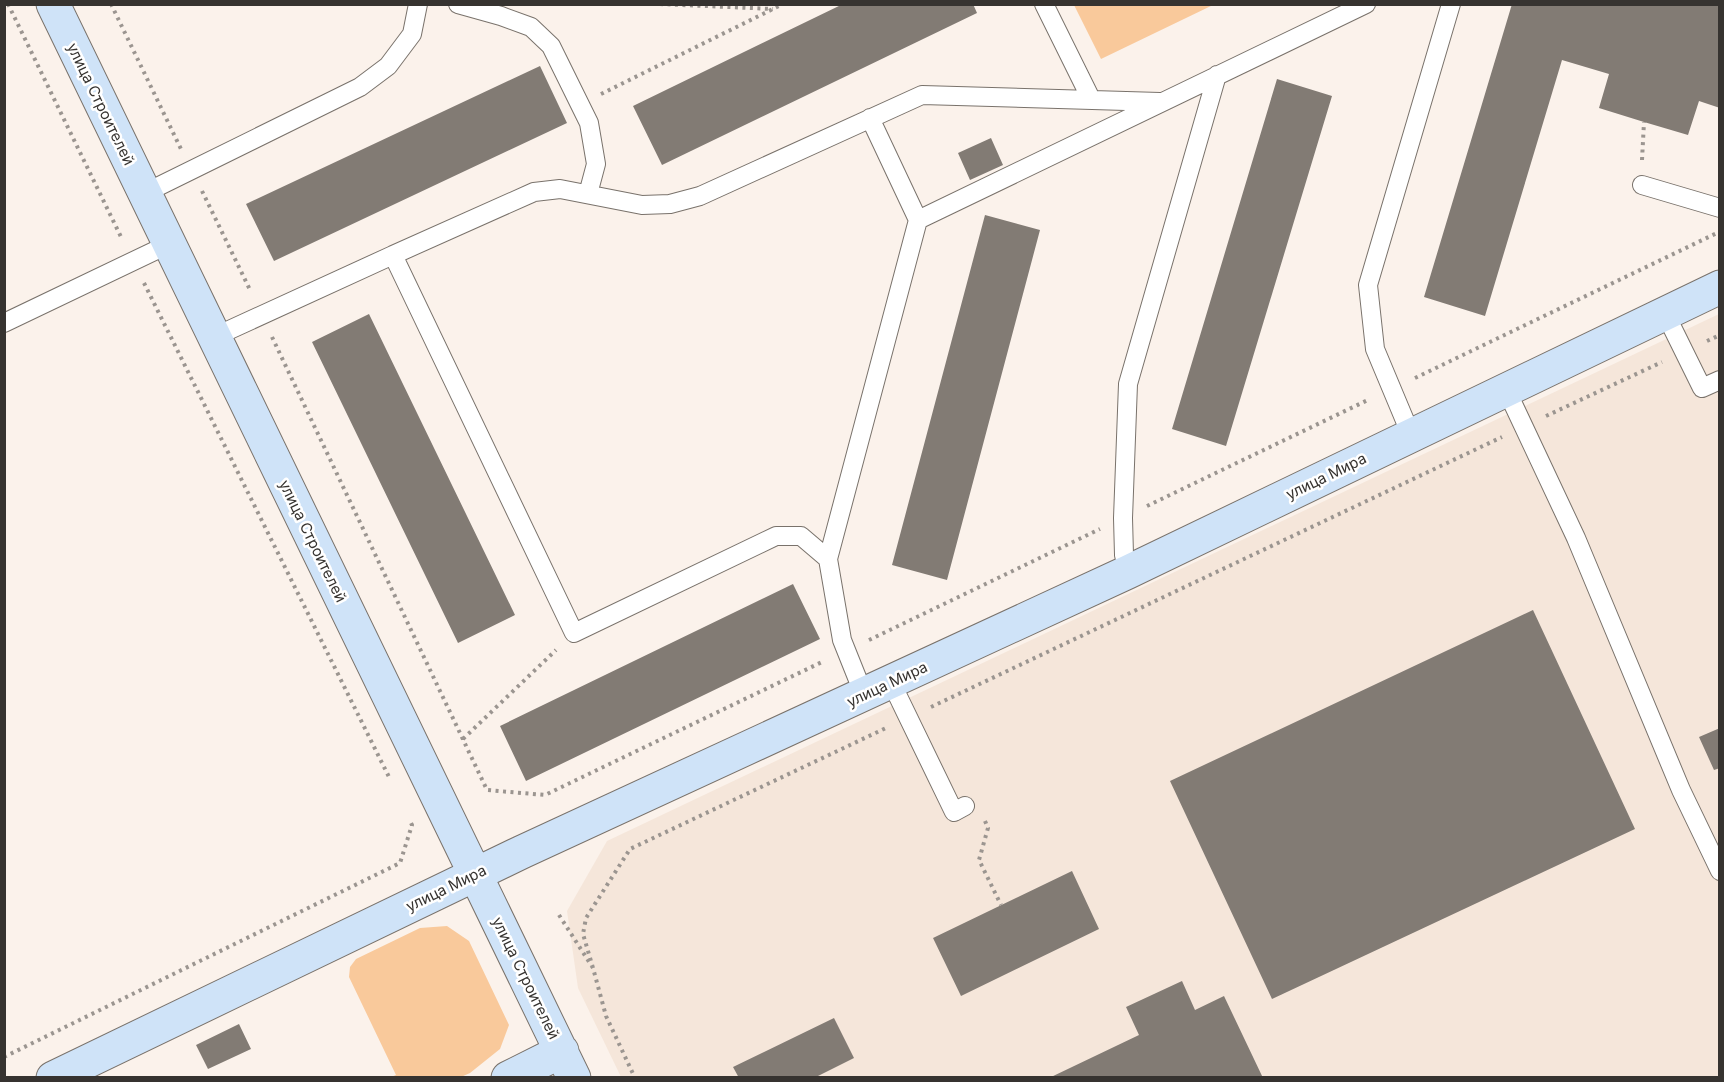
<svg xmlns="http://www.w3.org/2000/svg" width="1724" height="1082" viewBox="0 0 1724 1082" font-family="Inter,sans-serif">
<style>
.built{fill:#f5e6da}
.green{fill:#f9c99b}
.building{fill:#827b74}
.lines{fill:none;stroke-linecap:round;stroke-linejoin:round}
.service-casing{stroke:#79726b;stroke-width:20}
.secondary-casing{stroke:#79726b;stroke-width:35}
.path{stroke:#9b9590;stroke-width:4;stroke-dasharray:3 4.5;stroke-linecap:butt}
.service{stroke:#fff;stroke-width:18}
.secondary{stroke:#cfe3f8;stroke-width:33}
.labels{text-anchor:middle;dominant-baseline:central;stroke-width:5;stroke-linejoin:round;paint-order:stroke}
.street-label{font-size:15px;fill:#363330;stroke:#fff}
</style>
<rect width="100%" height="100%" fill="#fbf2eb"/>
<path class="built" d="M1719 314V1077H621L578 988 567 911 607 841Z"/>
<path class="green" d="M1074 5H1213L1101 59Z
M447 926 469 941 509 1025 500 1049 470 1073 461 1077H391L396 1075 349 977 350 967 356 959 420 928Z"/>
<path class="building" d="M843 4H973L977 13 662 165 633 106Z
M1512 4H1706L1713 6V4H1720V108L1699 101 1688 135 1644 122 1599 108 1609 74 1562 60 1485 316 1424 297Z
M540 66 567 123 274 261 246 204Z
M1277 79 1332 96 1226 446 1172 429Z
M991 138 1003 165 970 180 958 153Z
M985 215 1040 230 947 580 892 565Z
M369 314 515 615 458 643 312 342Z
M793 584 820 639 526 781 500 726Z
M1533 610 1635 829 1272 999 1170 781Z
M1720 728V768L1714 770 1699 737Z
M1072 871 1099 929 961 996 933 938Z
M1182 981 1195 1010 1224 996 1263 1078H1049L1139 1035 1126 1007Z
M834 1018 854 1058 814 1078H739L733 1067Z
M239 1024 251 1049 208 1069 196 1045Z"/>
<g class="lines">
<g class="service-casing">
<path id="service" d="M458 4 501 16 531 27 551 46 589 123 596 164 588 194
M1044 4 1091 99
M870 118 918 220
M1642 185 1720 208
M145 193 360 87 388 66 412 34 418 4
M393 255 534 192 560 189 642 205 670 204 700 196 922 95 1160 102
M1665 313 1702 388 1720 380
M4 323 169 244
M214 337 393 255 574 633 776 536H801L828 559 842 640 864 695
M1506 389 1576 538 1681 790 1720 871
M1411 435 1375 349 1368 285 1451 4
M828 559 918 220 1366 4
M1128 572 1124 555 1123 518 1128 384 1217 75
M891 682 954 812 965 806"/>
</g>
<g class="secondary-casing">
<path id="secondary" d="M53 4 574 1078
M53 1078 522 852 1128 572 1720 287
M508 1078 562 1051"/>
</g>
<path class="path" d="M8 4 122 239
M111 4 181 149
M660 4 773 9
M601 94 783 4
M1642 160 1644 122
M202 191 251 292
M144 283 390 779
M272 337 487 790 545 795 824 661
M1707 341 1720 335
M1415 378 1717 233
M1546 416 1662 362
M1147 506 1370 399
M869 640 1100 529
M931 707 1502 437
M463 739 556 650
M985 821 988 828 979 860 1001 905
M559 915 593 968 606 1016 635 1078
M593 968 583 934 586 918 630 849 886 728
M4 1057 400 863 412 825 410 821"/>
<use href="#service" class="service"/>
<use href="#secondary" class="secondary"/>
</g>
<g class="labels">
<g class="street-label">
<text transform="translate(101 104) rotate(64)">улица Строителей</text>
<text transform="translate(1326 476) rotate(-26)">улица Мира</text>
<text transform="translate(313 541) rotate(64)">улица Строителей</text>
<text transform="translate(887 684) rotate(-25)">улица Мира</text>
<text transform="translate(446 888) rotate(-26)">улица Мира</text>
<text transform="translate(526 978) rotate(64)">улица Строителей</text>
</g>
</g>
<rect width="1724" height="1082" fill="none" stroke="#363330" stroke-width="12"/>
</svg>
